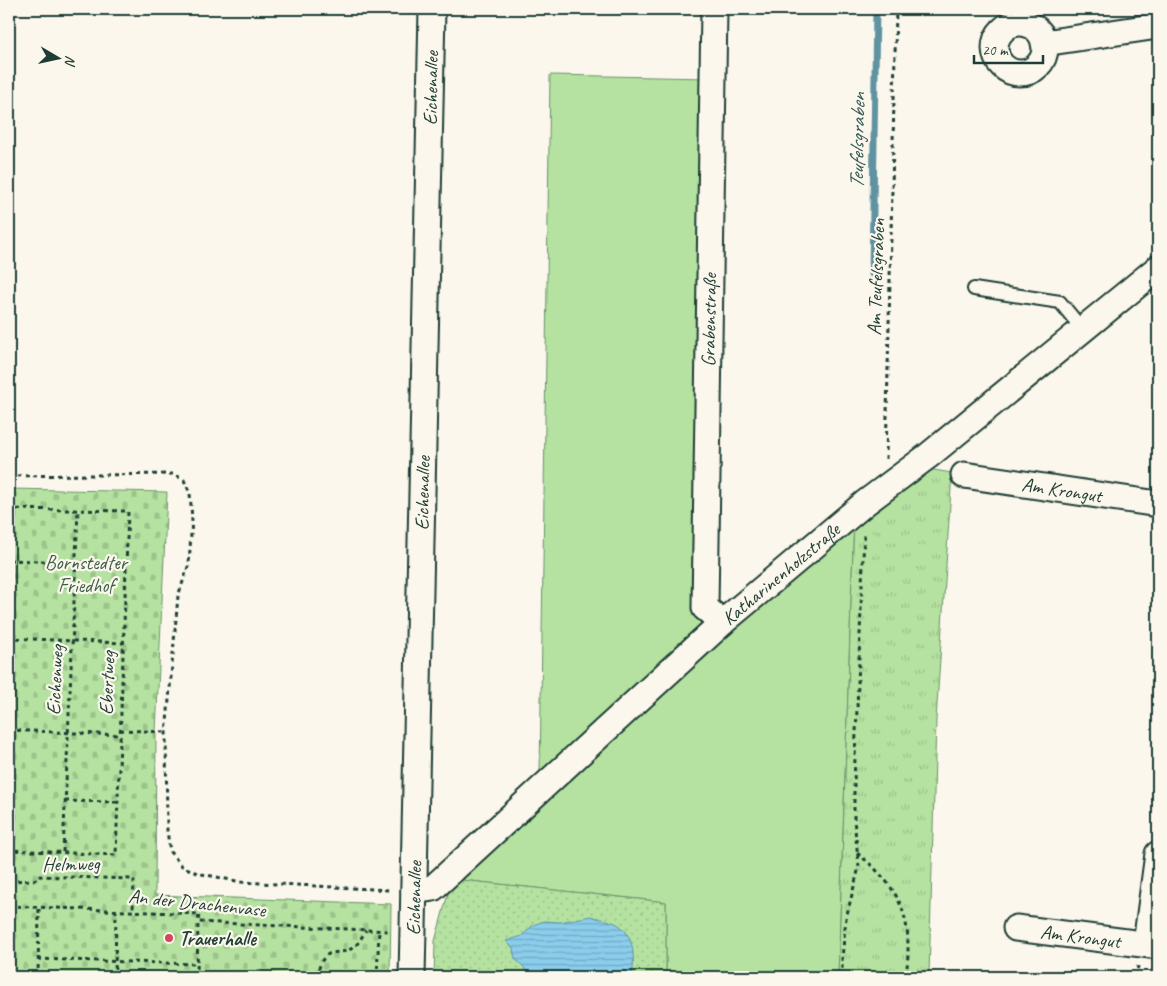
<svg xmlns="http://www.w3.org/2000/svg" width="1167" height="986" viewBox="0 0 1167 986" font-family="Caveat,sans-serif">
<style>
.grass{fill:#b5e2a0;stroke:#6a906a}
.cemetery{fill:url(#cemetery-stones);stroke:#6a906a}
.park{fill:url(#park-tufts);stroke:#6a906a}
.garden{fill:url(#garden-dots);stroke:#6a906a}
.water{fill:url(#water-rules);stroke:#6093a2}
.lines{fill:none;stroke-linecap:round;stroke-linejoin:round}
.stream{stroke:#6093a2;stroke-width:7}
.service-casing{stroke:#1f3d34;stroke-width:16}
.minor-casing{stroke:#1f3d34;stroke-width:29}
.path{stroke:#1f3d34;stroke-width:3;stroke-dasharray:4 4;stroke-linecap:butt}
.service{stroke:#fbf7ec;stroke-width:12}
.minor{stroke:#fbf7ec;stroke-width:25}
.poi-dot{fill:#d1495b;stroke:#fbf7ec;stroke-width:2}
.labels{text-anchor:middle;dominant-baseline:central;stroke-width:4.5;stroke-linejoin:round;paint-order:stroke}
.street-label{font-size:20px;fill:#1f3d34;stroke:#fbf7ec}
.park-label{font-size:20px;fill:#3d5e4a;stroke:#fbf7ec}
.poi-label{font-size:20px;font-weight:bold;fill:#1f3d34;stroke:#fbf7ec;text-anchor:start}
.water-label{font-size:21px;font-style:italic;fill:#355a59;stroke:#fbf7ec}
</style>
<defs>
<pattern id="cemetery-stones" width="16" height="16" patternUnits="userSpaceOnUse" patternTransform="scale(1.25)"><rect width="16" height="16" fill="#b5e2a0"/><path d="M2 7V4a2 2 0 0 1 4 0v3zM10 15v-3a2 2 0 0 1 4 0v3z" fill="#9bc38a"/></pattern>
<pattern id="park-tufts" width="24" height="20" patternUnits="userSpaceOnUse" patternTransform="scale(1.25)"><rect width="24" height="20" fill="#b5e2a0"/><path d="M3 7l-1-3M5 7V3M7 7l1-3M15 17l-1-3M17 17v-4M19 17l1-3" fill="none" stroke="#9bc38a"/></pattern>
<pattern id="garden-dots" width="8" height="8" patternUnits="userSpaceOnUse" patternTransform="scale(1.25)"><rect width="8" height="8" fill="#b5e2a0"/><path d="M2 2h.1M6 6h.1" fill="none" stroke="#9bc38a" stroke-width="1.8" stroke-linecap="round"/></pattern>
<pattern id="water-rules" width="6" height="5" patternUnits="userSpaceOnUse" patternTransform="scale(1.25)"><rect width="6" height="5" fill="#8bcdec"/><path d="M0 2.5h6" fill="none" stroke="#71a8c0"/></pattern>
</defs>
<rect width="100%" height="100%" fill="#fbf7ec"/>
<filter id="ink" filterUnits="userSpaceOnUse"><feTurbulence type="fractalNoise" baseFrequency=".02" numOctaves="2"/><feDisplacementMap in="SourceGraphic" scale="10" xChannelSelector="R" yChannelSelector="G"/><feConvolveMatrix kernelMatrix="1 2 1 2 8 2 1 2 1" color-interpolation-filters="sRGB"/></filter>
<g filter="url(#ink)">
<path class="grass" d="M550 75 709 78 701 629 540 774Z
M854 519 838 977H666V902L452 879Z"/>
<path class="cemetery" d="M9 489 167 492 156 732 155 895 391 904 390 977H9Z"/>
<path class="park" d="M928 469 952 473 936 720 929 977H838L854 519 880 509Z"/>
<path class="garden" d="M452 879 666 902V977H434L435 941Z"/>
<path class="water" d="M591 916C598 919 603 919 610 921 635 928 635 957 632 977H529L523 966 515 959 513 948 506 941 522 936 533 925 544 921 560 922Z"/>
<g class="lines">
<path class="stream" d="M872 274 876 9"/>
<g class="service-casing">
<path id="service" d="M974 289 1060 302 1083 330"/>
</g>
<g class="minor-casing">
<g id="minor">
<path d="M714 9 705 608 723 622"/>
<circle cx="1020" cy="48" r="25"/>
<path d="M1044 43 1158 26"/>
<path id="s1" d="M964 475 1158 504"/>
<path id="s2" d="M414 891 433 888 723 622 865 503 928 456 1158 268"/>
<path id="s3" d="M1016 928 1158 946"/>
<path d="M1146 944 1158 854"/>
<path id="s4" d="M412 977 432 9"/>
</g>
</g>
<path class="path" d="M1012 9 1013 24
M886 459 896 9
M9 476 174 474 184 480 190 493 192 519 189 564 178 596 166 734 167 830 170 852 182 866 197 873 241 882 390 890
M9 509 128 511 116 855 9 850
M9 560 126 564
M9 638 123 643
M9 730 120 735
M120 730 166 732
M65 801 118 802
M63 852 78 510
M857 853C903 890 913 919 906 977
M9 881 35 880 37 876 134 879 133 911
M9 906 199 914 198 922 390 931
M38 959 197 964
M38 977 39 907
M115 977 116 911
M197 977 198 922
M317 977C324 938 340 962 357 944 361 940 363 934 366 930
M377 977 379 930
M842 977V958L846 918 859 867 854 820V783L864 535
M1136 977 1138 966"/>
<use href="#service" class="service"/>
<use href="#minor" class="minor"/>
</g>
</g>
<circle class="poi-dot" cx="169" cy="938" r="5"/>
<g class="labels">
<g class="street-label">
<text stroke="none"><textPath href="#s4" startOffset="889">Eichenallee</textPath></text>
<text transform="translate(876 277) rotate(-88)">Am Teufelsgraben</text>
<text transform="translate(709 320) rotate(-89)">Grabenstraße</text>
<text stroke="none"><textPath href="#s1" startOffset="99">Am Krongut</textPath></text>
<text stroke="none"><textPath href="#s4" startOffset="484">Eichenallee</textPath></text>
<text stroke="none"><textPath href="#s2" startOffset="488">Katharinenholzstraße</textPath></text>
<text transform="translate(55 680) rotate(-87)">Eichenweg</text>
<text transform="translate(107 683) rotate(-88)">Ebertweg</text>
<text transform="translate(71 864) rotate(-1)">Helmweg</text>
<text stroke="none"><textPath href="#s4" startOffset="79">Eichenallee</textPath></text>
<text transform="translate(197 903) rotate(6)">An der Drachenvase</text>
<text stroke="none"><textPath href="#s3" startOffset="65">Am Krongut</textPath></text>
</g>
<g class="park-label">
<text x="86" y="562">Bornstedter<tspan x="86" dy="23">Friedhof</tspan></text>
</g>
<g class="poi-label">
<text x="179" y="938">Trauerhalle</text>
</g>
<g class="water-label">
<text transform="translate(857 141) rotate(-89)">Teufelsgraben</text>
</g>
</g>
<rect width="1167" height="986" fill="none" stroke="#fbf7ec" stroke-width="30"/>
<rect x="15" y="15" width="1137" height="956" fill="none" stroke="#1f3d34" stroke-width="2" filter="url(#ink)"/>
<g transform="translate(58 58) rotate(99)" stroke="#fbf7ec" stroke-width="4" paint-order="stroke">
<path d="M0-4L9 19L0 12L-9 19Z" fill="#1f3d34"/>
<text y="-8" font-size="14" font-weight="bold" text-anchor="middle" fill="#1f3d34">N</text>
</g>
<path d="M974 55v8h69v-8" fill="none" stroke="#1f3d34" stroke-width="2.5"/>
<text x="982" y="55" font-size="15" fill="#1f3d34" stroke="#fbf7ec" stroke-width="4" paint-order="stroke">20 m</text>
</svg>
